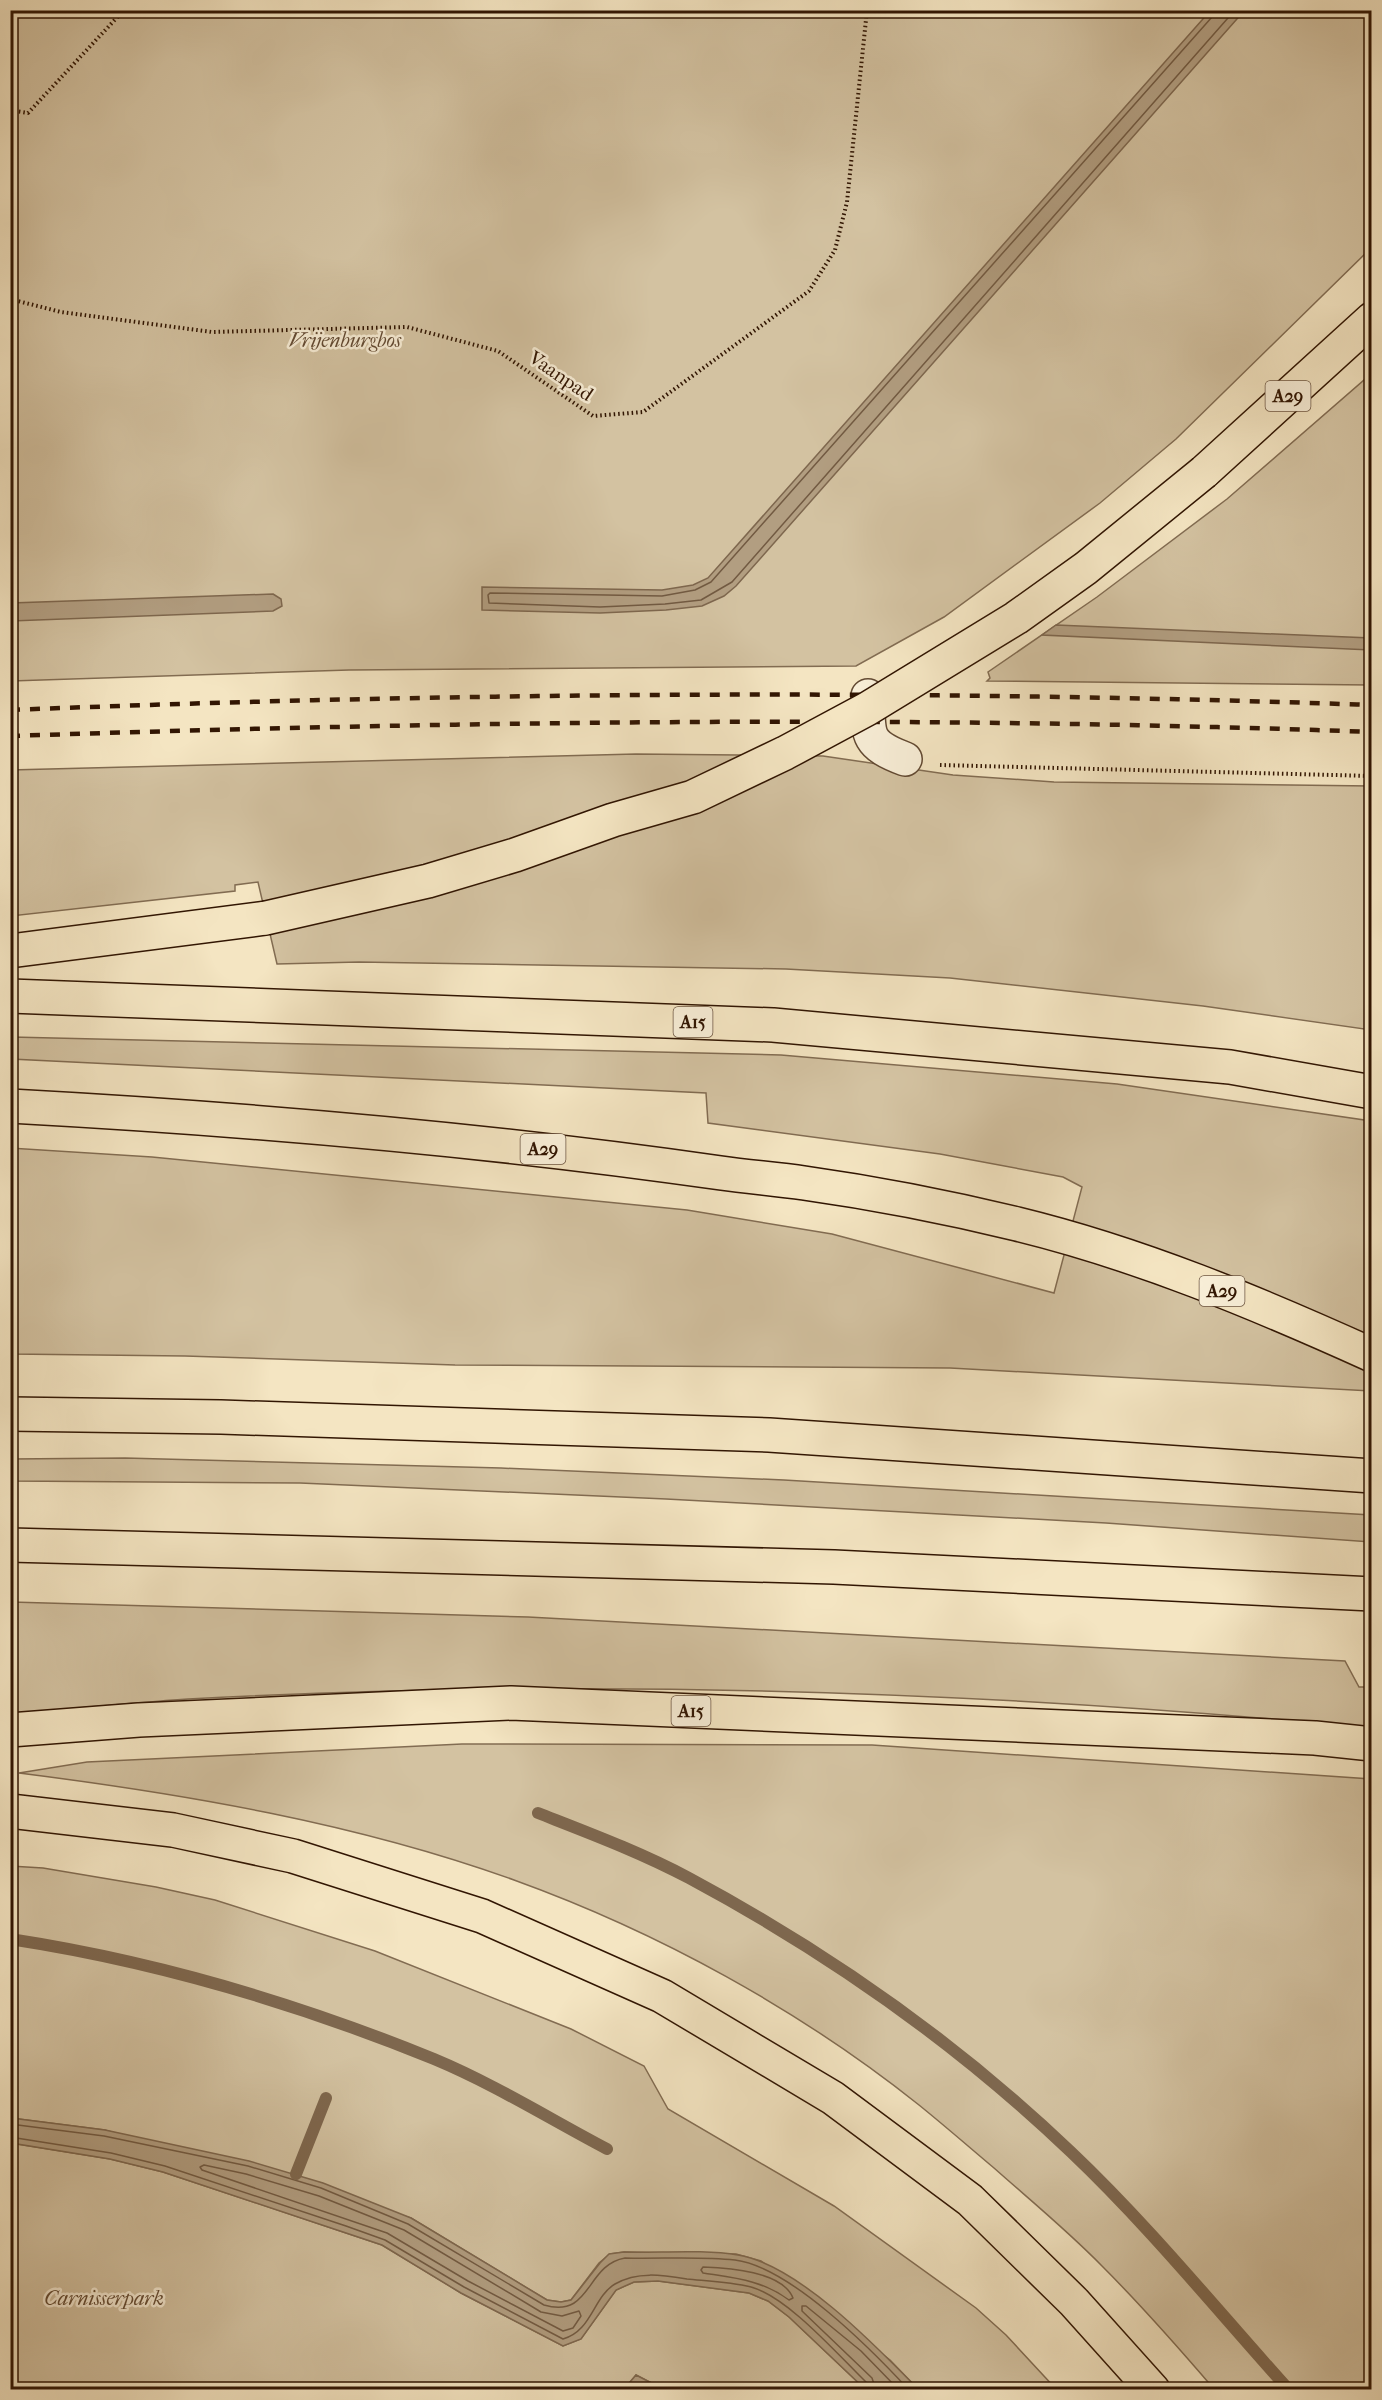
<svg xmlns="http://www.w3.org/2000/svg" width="1382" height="2400" viewBox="0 0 1382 2400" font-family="'IM FELL French Canon',serif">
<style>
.green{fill:#d3c2a1;stroke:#826c52;stroke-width:1.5}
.water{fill:#b29e81;stroke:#7e674e;stroke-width:1.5}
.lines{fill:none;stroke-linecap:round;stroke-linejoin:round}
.shore{stroke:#725a42;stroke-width:1.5}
.stream{stroke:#7e674e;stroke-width:12}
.minor-casing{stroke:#624932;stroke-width:36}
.highway-casing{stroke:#311502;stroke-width:36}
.path{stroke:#311502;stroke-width:4;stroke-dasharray:1.5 3;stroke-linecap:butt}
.minor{stroke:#f8eed7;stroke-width:33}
.highway{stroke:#f4e5c2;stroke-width:33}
.rail{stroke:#311502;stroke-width:4.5;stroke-dasharray:10 10;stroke-linecap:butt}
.highway-bridge-casing{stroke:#311502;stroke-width:36;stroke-linecap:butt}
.highway-bridge{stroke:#f4e5c2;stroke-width:33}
.labels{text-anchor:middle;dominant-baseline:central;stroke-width:5;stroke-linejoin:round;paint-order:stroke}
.shield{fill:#f8eed7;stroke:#6d5642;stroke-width:1.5}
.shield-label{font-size:18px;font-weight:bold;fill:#311502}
.park-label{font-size:20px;font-style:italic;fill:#624932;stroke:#f8eed7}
.street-label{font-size:20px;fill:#311502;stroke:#f8eed7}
</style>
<rect width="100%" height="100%" fill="#f4e5c2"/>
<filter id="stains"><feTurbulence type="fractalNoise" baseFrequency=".00333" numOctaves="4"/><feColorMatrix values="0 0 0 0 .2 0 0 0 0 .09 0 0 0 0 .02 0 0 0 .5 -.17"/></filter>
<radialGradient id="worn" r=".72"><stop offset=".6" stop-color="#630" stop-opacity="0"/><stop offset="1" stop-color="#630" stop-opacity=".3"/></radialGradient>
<path class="green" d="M10 11H1371V248L1176 439 1100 503 944 617 856 666 349 670 11 681Z
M1371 374V685L987 681 990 678 988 672 1097 597 1227 499Z
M636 754 823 756 953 775 1054 782 1371 786V1030L1203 1006 950 978 786 969 359 962 277 964 258 882 235 885V891L11 916 10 770Z
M11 1037 781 1055 1117 1084 1371 1121V1391L950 1368 455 1365 185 1356 11 1354 10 1148 152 1157 687 1210 832 1234 1054 1293 1082 1187 1063 1177 940 1154 708 1123 706 1093 11 1059Z
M125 1458 501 1468 784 1480 1371 1515V1542L1106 1523 666 1499 300 1483 11 1481V1459Z
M11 1602 528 1617 1345 1661 1359 1687H1372L1371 1728C979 1690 582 1678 188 1699 129 1703 70 1709 11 1714Z
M462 1744 872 1745 1371 1779V2389H1214C1178 2347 1141 2305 1102 2266 1068 2231 1030 2200 994 2168 969 2147 945 2126 919 2105 800 2010 658 1932 514 1880 356 1823 185 1794 19 1773L87 1762Z
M10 1866 43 1868 156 1887 215 1900 375 1951 571 2029 644 2066 668 2109 834 2206 976 2308 1006 2335 1056 2389H918L890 2360 761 2261 736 2254 624 2252 610 2254 599 2263 571 2300 561 2302 547 2300 411 2218 105 2130 11 2118Z
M11 2143 110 2159 163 2172 382 2245 461 2293 563 2346 581 2339 616 2290 634 2282 658 2281 749 2293 768 2301 789 2317 865 2389H663L636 2375 625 2388 627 2390H11Z"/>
<path class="water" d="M1210 11H1244L736 586 724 596 702 606 666 610 600 613 482 610V587L662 590 693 585 708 578Z
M273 594 281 599 282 606 273 611 11 621V603Z
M1056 625 1371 638V650L1042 635Z
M11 2118 105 2130 249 2161 323 2183 411 2218 547 2300 561 2302 571 2300 600 2263 609 2254 624 2252C659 2253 703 2249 738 2255 798 2265 875 2345 918 2389H865L789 2317 768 2301 749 2293 658 2281 634 2282 616 2290 581 2339 563 2346 461 2293 382 2245 163 2172 110 2159 11 2143Z
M636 2375 663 2389 625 2388Z"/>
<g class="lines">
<path class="shore" d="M1214 10 1212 17 711 582 695 590 662 596 490 593 488 595 489 603 600 607 665 604 701 600 732 582 1235 10
M10 2124 104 2136 248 2166 321 2188 408 2224 544 2305C592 2319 585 2265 625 2258 661 2259 699 2256 735 2260 790 2267 871 2349 909 2390
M10 2137 111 2153 165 2166 346 2226 385 2240 464 2287 563 2339C592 2331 593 2297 615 2284 637 2271 662 2275 687 2279 707 2281 730 2282 751 2287 788 2297 838 2355 867 2383L869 2390
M204 2165 246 2174 319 2196 404 2230 541 2312 562 2316 579 2311 581 2316 573 2328 563 2331 468 2281 387 2233 202 2170 200 2167Z
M703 2267C728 2268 782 2271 793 2298L789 2300C762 2280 735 2278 703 2273L701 2270Z
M876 2390 872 2378 802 2311V2306H806L861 2351 899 2390"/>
<path class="stream" d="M538 1813C589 1833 640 1852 689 1878 827 1952 958 2044 1071 2152 1149 2226 1217 2310 1289 2390
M10 1939C154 1961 299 2004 434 2059 494 2084 550 2119 607 2149
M296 2174 326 2098"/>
<g class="minor-casing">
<path id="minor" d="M868 696C868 735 865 744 905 759"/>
</g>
<g class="highway-casing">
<path id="highway" d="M1204 472 1372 319
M10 951 266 918
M10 996 773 1025 1230 1067 1372 1092
M10 1106C248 1119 485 1139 721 1173 749 1177 777 1179 804 1183 875 1193 947 1207 1017 1224 1140 1254 1257 1303 1372 1355
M10 1414 221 1417 769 1435 1372 1476
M10 1545 834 1567 1372 1594
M10 1730 139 1720 511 1703 1315 1738 1372 1744
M10 1811 173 1830 293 1856 482 1916 662 1996 833 2098 970 2200 1074 2302 1153 2390"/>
</g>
<path class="path" d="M10 110 28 113 124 10
M10 299 61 312 212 332 407 327 498 351 593 416 643 412 809 291 835 250 847 202 867 10
M940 765 1372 776"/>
<use href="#minor" class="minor"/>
<use href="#highway" class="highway"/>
<path class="rail" d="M10 710C464 692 918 689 1372 705
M10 736C464 721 918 715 1372 732"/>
<g class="highway-bridge-casing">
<path id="highway-bridge" d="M266 918 428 881 515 855 613 820 693 797 785 753 867 709 1016 618 1086 568 1204 472"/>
</g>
<use href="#highway-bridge" class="highway-bridge"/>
</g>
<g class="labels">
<g class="shield">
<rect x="1265.5" y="381" width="45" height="30" rx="4.5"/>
<rect x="673.5" y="1007" width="39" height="30" rx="4.5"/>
<rect x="520.5" y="1134" width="45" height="30" rx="4.5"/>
<rect x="1199.5" y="1276" width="45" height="30" rx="4.5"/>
<rect x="671.5" y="1696" width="39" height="30" rx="4.5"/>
</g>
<g class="shield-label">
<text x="1288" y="396">A29</text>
<text x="693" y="1022">A15</text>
<text x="543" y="1149">A29</text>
<text x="1222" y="1291">A29</text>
<text x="691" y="1711">A15</text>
</g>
<g class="park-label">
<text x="345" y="340">Vrijenburgbos</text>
<text x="104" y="2298">Carnisserpark</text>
</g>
<g class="street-label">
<text transform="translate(561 376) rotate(34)">Vaanpad</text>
</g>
</g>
<rect width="1382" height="2400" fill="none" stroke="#f4e5c2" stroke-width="36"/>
<rect x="12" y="12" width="1358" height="2376" fill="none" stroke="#311502" stroke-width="3"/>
<rect x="18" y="18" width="1346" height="2364" fill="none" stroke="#311502" stroke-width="1.5"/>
<rect width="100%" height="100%" filter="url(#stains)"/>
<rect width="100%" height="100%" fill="url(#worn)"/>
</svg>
